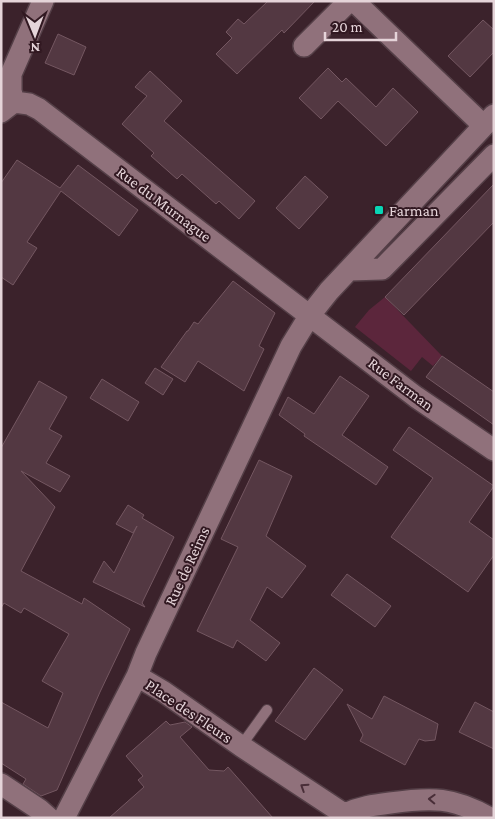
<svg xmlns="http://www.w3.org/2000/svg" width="495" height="819" viewBox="0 0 495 819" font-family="'Crimson Pro',serif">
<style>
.green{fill:#5c263c}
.building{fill:#533842;stroke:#745761}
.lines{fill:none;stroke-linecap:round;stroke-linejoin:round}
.lane-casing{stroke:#543f47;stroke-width:12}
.street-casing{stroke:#543f47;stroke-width:24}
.lane{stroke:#90717b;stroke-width:10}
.street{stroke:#90717b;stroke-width:21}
.oneway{stroke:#492e38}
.poi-dot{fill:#09d5b5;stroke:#311821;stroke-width:2}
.labels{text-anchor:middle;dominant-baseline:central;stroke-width:4;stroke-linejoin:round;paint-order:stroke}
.street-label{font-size:16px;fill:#e5d4d9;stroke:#311821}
.poi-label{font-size:16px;fill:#e5d4d9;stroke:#311821;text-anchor:start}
</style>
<rect width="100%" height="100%" fill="#3b222b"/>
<path class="green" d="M385 297 442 356 433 366 422 357 411 371 355 327 369 310Z"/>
<path class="building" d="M268 1H315L284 33 282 30 237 74 216 54 232 38 226 32 238 19 244 24Z
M483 20 494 30V52L470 77 448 56Z
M58 34 86 47 74 75 45 63Z
M328 68 342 82 346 78 376 107 393 88 418 112 386 146 338 101 321 119 299 98Z
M150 71 182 101 164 121 255 201 239 219 219 201 216 204 182 174 177 179 151 156 154 153 122 124 147 96 135 87Z
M17 160 60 188 78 165 138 210 119 236 61 191 27 242 37 248 13 285 1 277V183Z
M305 176 328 197 299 229 276 208Z
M494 184V222L404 315 385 297Z
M233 281 275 313 259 346 264 349 244 391 198 361 185 382 161 367 187 331H188L194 322 198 324Z
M442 356 494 392V425L426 377Z
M155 368 173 379 163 395 145 383Z
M340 376 369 396 342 435 388 467 376 485 304 436 305 434 279 415 288 397 314 414Z
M102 379 139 402 128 421 90 398Z
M39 381 67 397 49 429 62 436 46 463 70 476 60 492 21 471 55 507 21 571 82 604 84 598 130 629 100 692 57 790 41 796 23 784 26 779 1 763V702L48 728 63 693 42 681 69 634 24 608 21 613 4 603 1 608V448Z
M409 427 494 486 469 522 494 540V555L468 592 391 537 433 478 393 450Z
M259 460 292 476 266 536 306 566 282 598 267 587 250 620 280 643 266 661 237 640 233 648 197 631 238 547 221 539Z
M128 505 144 515 142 518 174 537 142 603 145 607 93 582 104 561 114 573 137 526 133 533 116 524Z
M347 574 391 606 375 627 331 595Z
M314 668 343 690 305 740 275 721Z
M384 696 438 724 435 740 425 741 419 739 405 765 360 741 363 735 347 704 372 719Z
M475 702 494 712V749L459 732Z
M166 721 170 725 185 722 192 727 180 737 209 770 224 771 228 767 273 818H109L144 787 138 780 143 776 126 756Z"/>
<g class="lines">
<g class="lane-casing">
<path id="lane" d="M241 746 267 710"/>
</g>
<g class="street-casing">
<path id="street" d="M354 1 483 125
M304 46 349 1
M14 102 29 104 39 109 416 397 494 450
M1 112 14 102 11 91V74L43 1
M349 270 382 269 494 155
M137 676 164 692 241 746 350 818
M1 784 40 810 49 818
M345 814C360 807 374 805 390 803 432 797 453 797 490 818
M64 818 137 676 146 653 291 346 310 315 329 291 494 115"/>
</g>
<use href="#lane" class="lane"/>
<use href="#street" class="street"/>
</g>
<defs><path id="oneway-chevron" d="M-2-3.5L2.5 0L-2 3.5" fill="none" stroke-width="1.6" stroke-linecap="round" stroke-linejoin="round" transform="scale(1.25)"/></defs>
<g class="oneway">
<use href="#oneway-chevron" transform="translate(304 787) rotate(-147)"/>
<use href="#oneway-chevron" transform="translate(432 799) rotate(-178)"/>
</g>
<rect class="poi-dot" x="374" y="205" width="10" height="10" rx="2.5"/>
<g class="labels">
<g class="street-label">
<text transform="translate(164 204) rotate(37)">Rue du Murnague</text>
<text transform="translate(401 384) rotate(37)">Rue Farman</text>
<text transform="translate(187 566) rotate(-65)">Rue de Reims</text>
<text transform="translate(189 711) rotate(34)">Place des Fleurs</text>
</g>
<g class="poi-label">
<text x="389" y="210">Farman</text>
</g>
</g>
<rect width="495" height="819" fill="none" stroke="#e5d4d9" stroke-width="5"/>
<g transform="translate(35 35) rotate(179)" stroke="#311821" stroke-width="4" paint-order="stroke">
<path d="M0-4L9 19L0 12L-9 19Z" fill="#e5d4d9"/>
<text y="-8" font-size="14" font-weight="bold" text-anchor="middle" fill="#e5d4d9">N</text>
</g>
<path d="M325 32v8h71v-8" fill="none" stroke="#e5d4d9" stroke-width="2.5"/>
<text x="332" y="32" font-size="15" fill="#e5d4d9" stroke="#311821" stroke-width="4" paint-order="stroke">20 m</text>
</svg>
